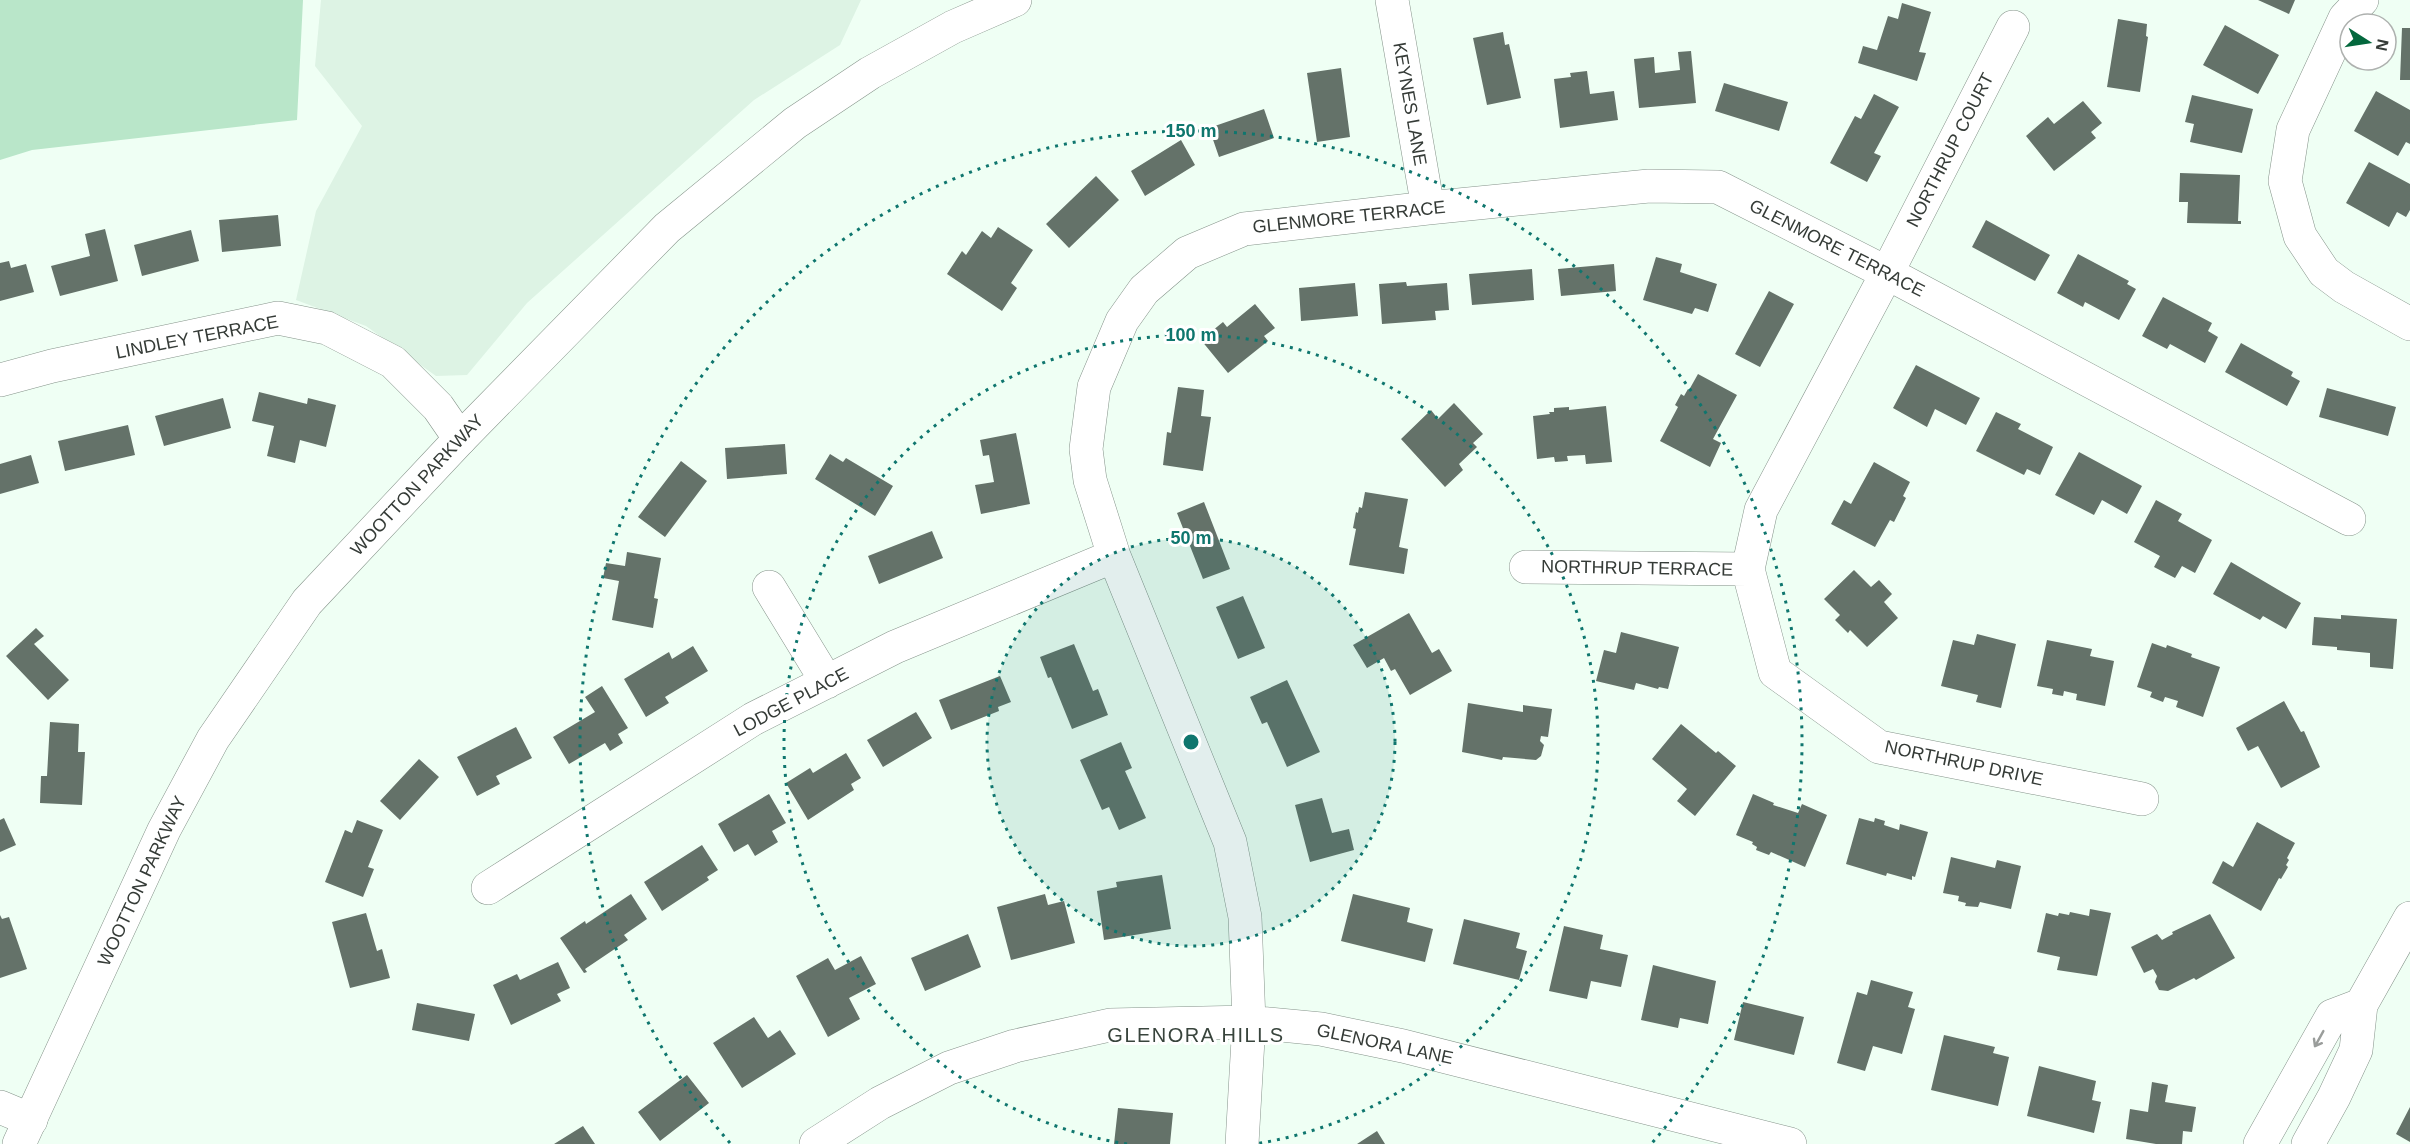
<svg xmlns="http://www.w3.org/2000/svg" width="2410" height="1144" viewBox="0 0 2410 1144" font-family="Helvetica,sans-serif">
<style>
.built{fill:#ddf3e4}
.green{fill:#b9e6c9}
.building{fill:#647269}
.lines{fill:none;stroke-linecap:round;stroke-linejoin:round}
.minor-casing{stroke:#86948b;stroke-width:34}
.major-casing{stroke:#86948b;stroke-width:34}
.minor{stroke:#fff;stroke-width:33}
.major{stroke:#fff;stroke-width:33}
.oneway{stroke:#9a9d9b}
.ring{fill:none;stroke:#0f766e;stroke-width:3;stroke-dasharray:3 6}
.labels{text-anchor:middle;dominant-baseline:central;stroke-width:6;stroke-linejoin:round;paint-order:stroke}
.street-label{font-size:18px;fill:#353b37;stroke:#fff}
.neighbourhood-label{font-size:20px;letter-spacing:1.5px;fill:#38443c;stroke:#fff}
.centre{fill:#0f766e;stroke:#fff;stroke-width:3}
.ring-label{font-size:18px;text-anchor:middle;font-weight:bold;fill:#0f766e;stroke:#fff;stroke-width:6;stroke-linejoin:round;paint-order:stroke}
</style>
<rect width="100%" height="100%" fill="#effff4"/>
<path class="built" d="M321 0H861L840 45 754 100 527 303 467 375 436 376 366 326 296 300 316 211 362 126 315 66Z"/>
<path class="green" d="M0 0H303L297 120 32 150 0 160Z"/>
<path class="building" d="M2258 0H2295L2289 14Z
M1902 3 1931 12 1919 52 1926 53 1917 81 1858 63 1863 46 1877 50 1888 16 1898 19Z
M2118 19 2147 24 2146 36 2148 37 2140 92 2107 87Z
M2225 25 2279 55 2258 94 2203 65Z
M2402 28H2410V80H2400Z
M1503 32 1505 45 1509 44 1521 98 1487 105 1473 38Z
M1691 51 1696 103 1639 108 1634 59 1654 57 1655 73 1680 70 1678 52Z
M1341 68 1350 137 1317 142 1307 73Z
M1587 71 1590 94 1614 91 1618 120 1560 128 1554 79 1571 77 1570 73Z
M1724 83 1788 102 1779 131 1715 111Z
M2376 91 2410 110V144L2406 142 2398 156 2354 131Z
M1874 94 1899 107 1874 153 1881 156 1867 182 1830 163 1855 116 1861 119Z
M2192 95 2253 109 2242 153 2190 142 2194 124 2185 122Z
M2083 101 2102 123 2091 132 2096 138 2054 171 2026 136 2048 117 2054 124Z
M1264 109 1274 138 1219 157 1209 128Z
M1181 140 1195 165 1145 196 1131 171Z
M2369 162 2410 184V210L2406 217 2397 212 2389 227 2346 203Z
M2180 173 2240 175 2238 221H2241V224L2187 223 2188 202H2179Z
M1096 176 1119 200 1069 248 1046 224Z
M278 215 281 246 222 252 219 220Z
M1986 220 2050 255 2035 281 1972 247Z
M998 227 1033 250 1011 283 1017 288 1002 311 947 274 962 251 966 255 982 231 991 238Z
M105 229 118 281 60 296 51 266 90 256 85 234Z
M191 230 199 261 142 276 134 245Z
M2078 254 2129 281 2127 284 2136 289 2119 320 2085 302 2083 307 2057 293Z
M1656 257 1682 264 1680 272 1717 284 1708 312 1695 308 1692 314 1643 300Z
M9 261 11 268 26 264 34 292 0 301V263Z
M1614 264 1616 291 1561 296 1558 269Z
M1532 269 1534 300 1472 305 1469 274Z
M1406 282 1407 286 1447 283 1449 310 1435 311 1436 320 1382 324 1379 284Z
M1355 283 1358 316 1301 321 1299 288Z
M1769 291 1794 304 1760 367 1735 354Z
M2163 297 2212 323 2208 331 2218 337 2205 363 2170 344 2167 349 2142 336Z
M1255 304 1275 328 1264 336 1268 341 1228 373 1201 340 1223 322 1227 327Z
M2241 343 2293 372 2291 376 2300 381 2287 406 2225 372Z
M1916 365 1980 398 1966 425 1935 409 1927 427 1893 408Z
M1698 374 1737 395 1713 439 1721 443 1710 467 1660 441 1678 407 1675 405 1681 394 1684 396 1688 389 1689 390Z
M1178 387 1204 390 1201 416 1211 417 1203 471 1163 465 1167 432 1171 433Z
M2327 388 2396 407 2388 436 2319 417Z
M259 392 307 404 308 398 336 405 326 447 300 440 295 463 267 456 274 426 252 421Z
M223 398 231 428 164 446 155 416Z
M1454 403 1483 434 1473 443 1477 447 1459 464 1463 470 1445 487 1401 439 1431 410 1438 419Z
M1606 406 1612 462 1586 464 1585 455 1567 456 1568 461 1555 462 1554 457 1537 459 1533 416 1550 414 1549 412H1554V408L1569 407V410Z
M1996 412 2021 424 2018 429 2053 447 2040 475 2027 469 2024 475 1976 451Z
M128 425 135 455 65 471 58 441Z
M1016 433 1030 504 981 514 975 485 994 482 989 455 983 456 980 440Z
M785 444 787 474 727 479 725 448Z
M2079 452 2142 486 2127 514 2102 500 2094 515 2055 495Z
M830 454 843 462 846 458 893 486 875 516 815 479Z
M31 455 39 483 0 494V464Z
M681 461 707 481 665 537 638 517Z
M1874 462 1910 482 1903 496 1906 498 1894 522 1890 520 1875 547 1831 524 1844 500 1851 504Z
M1365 492 1408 499 1399 547 1408 549 1404 574 1349 565 1356 529 1353 528 1356 512 1358 513 1359 507 1362 508Z
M2156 500 2182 514 2178 521 2212 540 2195 573 2182 566 2175 578 2154 567 2160 556 2134 542Z
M1204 502 1230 569 1203 579 1177 513Z
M932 531 943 558 879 584 868 556Z
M627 552 661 558 654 598 658 599 653 628 612 620 619 581 603 578 606 563 625 566Z
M2231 562 2301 603 2286 629 2263 616 2260 620 2213 594Z
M1854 570 1871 587 1879 580 1892 594 1884 602 1898 618 1867 647 1850 630 1848 633 1835 620 1840 615 1824 599Z
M1243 596 1265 648 1238 659 1216 607Z
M1409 613 1432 653 1439 649 1452 671 1410 695 1395 669 1391 671 1384 658 1367 668 1353 645Z
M2341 615 2397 619 2393 669 2370 667V653L2337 650V647L2312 645 2314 617 2341 619Z
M36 628 44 636 34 644 69 680 48 700 6 656Z
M1621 632 1679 647 1668 689 1659 687 1658 689 1636 683 1634 690 1596 681 1604 650 1616 653Z
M1977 634 2016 644 2001 708 1976 702 1978 695 1941 686 1953 640 1974 645Z
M2047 640 2092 649 2090 656 2114 661 2105 706 2076 700 2077 694 2064 691 2063 696 2052 694 2053 689 2037 686Z
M2152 643 2166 648 2167 645 2192 654 2191 657 2220 667 2203 717 2176 707 2178 701 2165 697 2163 702 2150 697 2152 692 2137 687Z
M1074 644 1093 691 1098 689 1108 715 1072 729 1051 677 1048 678 1040 657Z
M693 646 708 671 665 697 669 703 646 717 624 679 669 652 672 659Z
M1000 676 1011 702 998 707 999 711 951 730 939 700Z
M1287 680 1320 752 1287 767 1267 722 1262 724 1250 697Z
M602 686 628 728 618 734 623 743 610 751 605 743 569 764 553 737 595 712 585 697Z
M2284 701 2301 732 2304 731 2320 767 2281 788 2258 746 2248 751 2236 728Z
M1468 703 1523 712V705L1552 709 1548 737 1541 736 1540 741 1544 745 1541 756 1536 760 1503 757 1502 760 1462 752Z
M916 712 932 738 883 767 867 740Z
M50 722 79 724 78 752H85L82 805 40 803 41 776H47Z
M1681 724 1716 753 1718 751 1736 766 1695 816 1677 801 1687 789 1652 759Z
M516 727 532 758 496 776 500 784 477 796 457 757Z
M1121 742 1132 768 1125 771 1146 818 1119 830 1109 807 1102 810 1080 760Z
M846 753 861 778 851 784 854 790 808 820 786 783 810 768 813 773Z
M419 759 439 777 400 820 380 801Z
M769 794 786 823 772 831 778 842 755 856 748 844 734 852 718 824Z
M1753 794 1774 803 1773 805 1798 813 1802 804 1827 815 1805 867 1771 852 1769 855 1756 850 1757 847 1752 844 1753 842 1736 835Z
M1322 798 1332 833 1349 829 1354 850 1310 862 1295 805Z
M4 818 16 845 0 852V820Z
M1859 818 1874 822 1875 818 1885 821 1884 825 1899 830 1900 824 1928 832 1915 877 1912 876V880L1887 873 1886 876 1846 864Z
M357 820 383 830 368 867 374 869 363 897 325 882 345 830 352 833Z
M2257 822 2295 843 2287 858 2289 860 2286 865 2288 867 2281 879 2279 878 2261 911 2212 883 2223 861 2233 867Z
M702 845 718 870 707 877 709 880 662 911 644 882Z
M1951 857 1995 868 1997 860 2021 866 2011 909 1980 902 1978 907 1965 906 1966 903 1958 901 1959 896 1943 893Z
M1162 875 1171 929 1104 940 1097 891 1117 887 1116 882Z
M631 894 647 919 624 935 628 940 585 969 587 972 584 973 560 938 585 921 586 924Z
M1045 894 1048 905 1064 901 1075 943 1011 960 997 907Z
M1353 894 1410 908 1407 922 1433 929 1425 962 1341 941Z
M2090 909 2111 913 2097 976 2057 970 2060 957 2037 952 2046 913 2058 916 2059 913 2069 915 2070 912 2089 916Z
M366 913 377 951 382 949 390 978 350 988 332 922Z
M2210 914 2235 958 2196 980 2194 978 2168 991 2159 990 2155 982 2157 976 2153 969 2144 973 2131 947 2157 934 2162 940 2173 934 2172 932Z
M0 915 2 919 9 917 27 969 0 978Z
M1464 919 1520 933 1516 948 1527 951 1519 980 1453 964Z
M1564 926 1603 935 1600 949 1628 955 1621 987 1591 981 1587 999 1549 991Z
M968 934 981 967 925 991 911 958Z
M861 956 876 984 849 998 860 1019 828 1037 796 976 828 958 835 970Z
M558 962 570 988 557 994 561 1001 511 1025 493 985 517 974 520 980Z
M1653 965 1716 981 1708 1024 1680 1018 1678 1028 1641 1020Z
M1871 980 1913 992 1908 1007 1915 1009 1902 1054 1873 1046 1865 1071 1837 1063 1857 992 1867 995Z
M1743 1002 1804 1017 1794 1055 1734 1040Z
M417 1003 475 1014 469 1041 412 1030Z
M754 1017 768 1038 780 1030 796 1054 742 1088 713 1043Z
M1944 1035 1995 1047 1993 1053 2009 1057 1998 1106 1931 1090Z
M2039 1066 2096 1081 2092 1100 2101 1102 2094 1133 2027 1116Z
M687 1075 709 1103 660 1141 638 1112Z
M2152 1082 2168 1085 2165 1102 2196 1107 2192 1132 2183 1131 2182 1144H2156L2126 1139 2130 1109 2148 1112Z
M2410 1107V1142L2396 1134Z
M1118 1108 1173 1113 1170 1144H1114Z
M583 1126 595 1144H554Z
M1377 1131 1385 1144H1357Z"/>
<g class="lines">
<g class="minor-casing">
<path id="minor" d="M1392 0 1428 208
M2362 0 2345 18 2293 130 2285 181 2300 236 2324 272 2344 287 2410 324
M2013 27 1887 273 1761 510 1748 569 1775 672 1879 747 2142 799
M0 380 52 366 278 318 327 328 393 362 438 407 460 439
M1526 567 1748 569
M769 587 827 682
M488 888 753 719 895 647 1114 556
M0 1107 31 1120
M816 1144 880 1103 949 1068 1015 1046 1110 1025 1249 1022 1321 1029 1403 1046 1790 1144
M1242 1144 1249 1022 1245 917 1230 842 1114 556 1090 480 1086 449 1094 387 1122 321 1144 290 1187 253 1244 229 1428 208 1649 186 1718 187 1887 273 2349 519"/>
</g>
<g class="major-casing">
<path id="major" d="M19 1144 164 830 213 739 307 602 460 439 667 228 795 123 870 73 953 27 1015 0
M2260 1144 2332 1016 2361 1005
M2308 1144 2334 1097 2356 1050 2361 1005 2410 918"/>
</g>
<use href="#minor" class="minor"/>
<use href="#major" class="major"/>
</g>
<defs><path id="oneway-shaft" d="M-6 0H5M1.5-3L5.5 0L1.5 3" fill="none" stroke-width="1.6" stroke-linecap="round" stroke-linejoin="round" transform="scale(1.5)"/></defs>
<use class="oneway" href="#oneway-shaft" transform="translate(2319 1039) rotate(119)"/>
<circle cx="1191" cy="742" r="204" fill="#0f766e" fill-opacity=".12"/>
<g class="ring">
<circle cx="1191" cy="742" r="204"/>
<path d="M1127 1144A407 407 0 1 1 1255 1144"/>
<path d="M730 1143A611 611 0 1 1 1652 1143"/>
</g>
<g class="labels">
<g class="street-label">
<text transform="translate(1410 104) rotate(80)">KEYNES LANE</text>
<text transform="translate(1950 150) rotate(-63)">NORTHRUP COURT</text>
<text transform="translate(1349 217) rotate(-6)">GLENMORE TERRACE</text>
<text transform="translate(1837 248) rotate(27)">GLENMORE TERRACE</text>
<text transform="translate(197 337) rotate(-11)">LINDLEY TERRACE</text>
<text transform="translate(417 485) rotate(-47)">WOOTTON PARKWAY</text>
<text transform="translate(1637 568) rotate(1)">NORTHRUP TERRACE</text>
<text transform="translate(791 702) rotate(-28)">LODGE PLACE</text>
<text transform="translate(1964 763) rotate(12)">NORTHRUP DRIVE</text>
<text transform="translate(142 881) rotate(-65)">WOOTTON PARKWAY</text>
<text transform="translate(1385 1044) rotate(12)">GLENORA LANE</text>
</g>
<g class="neighbourhood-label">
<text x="1196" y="1035">GLENORA HILLS</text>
</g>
</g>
<circle cx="1191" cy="742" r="9" class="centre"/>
<g class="ring-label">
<text x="1191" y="137">150 m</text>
<text x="1191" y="341">100 m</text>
<text x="1191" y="544">50 m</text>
</g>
<g transform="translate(2368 42) rotate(102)"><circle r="28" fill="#ffffff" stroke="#aeb1af" stroke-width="1.5"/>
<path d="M0-4.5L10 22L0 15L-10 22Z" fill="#03683d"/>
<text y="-9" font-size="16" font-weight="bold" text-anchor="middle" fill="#353b37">N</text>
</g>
</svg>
